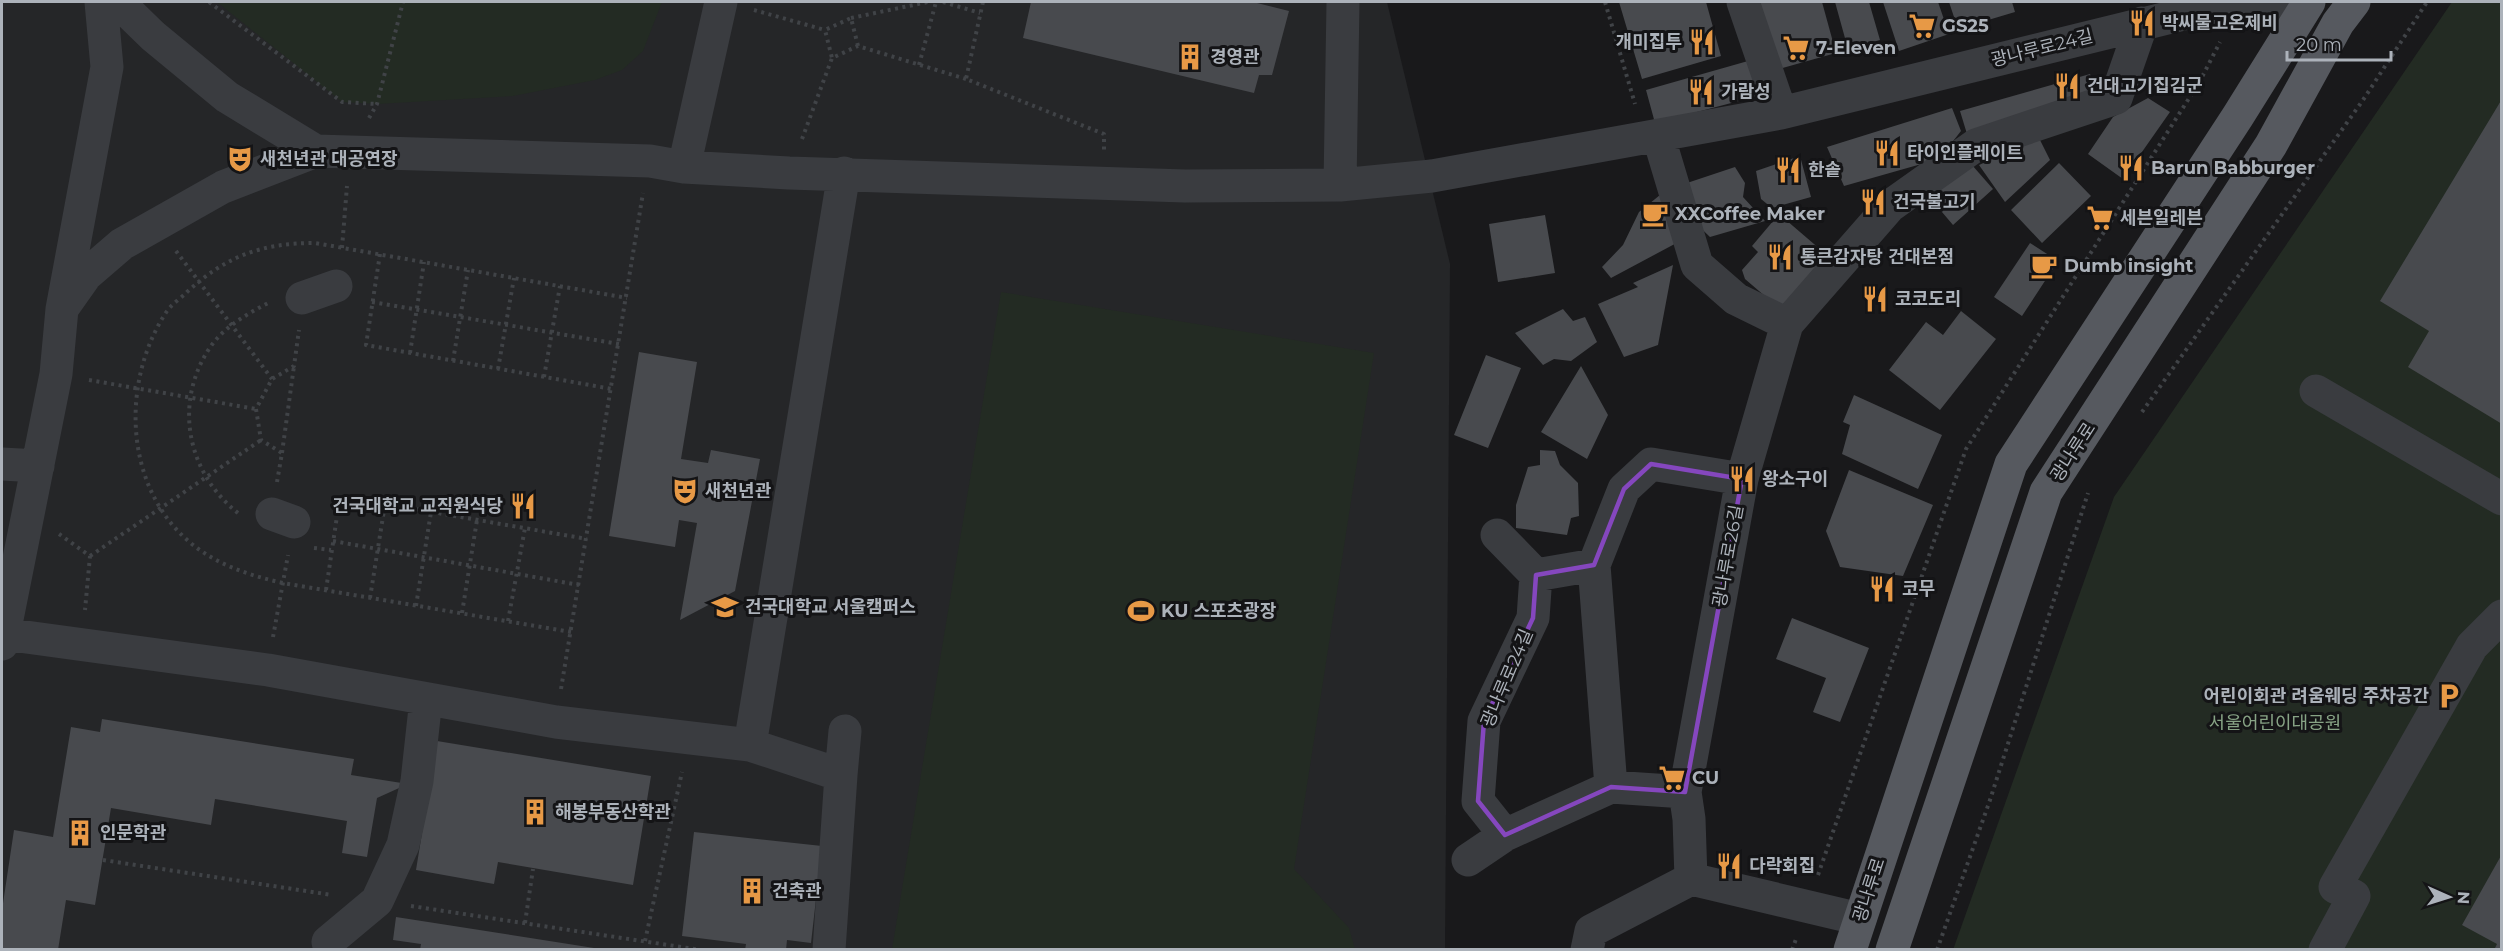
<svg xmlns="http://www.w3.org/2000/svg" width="2503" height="951" viewBox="0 0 2503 951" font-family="Montserrat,'Noto Sans KR',sans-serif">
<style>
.built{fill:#252628}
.green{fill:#232b23}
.building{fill:#484a4e}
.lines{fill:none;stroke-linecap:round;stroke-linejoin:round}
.path{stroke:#404347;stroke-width:4;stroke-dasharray:3 4.5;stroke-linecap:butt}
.minor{stroke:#3a3c40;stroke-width:33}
.major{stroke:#56595f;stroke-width:33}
.marked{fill:none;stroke:#8547be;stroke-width:4.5;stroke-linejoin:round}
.labels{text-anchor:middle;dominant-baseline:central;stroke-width:6;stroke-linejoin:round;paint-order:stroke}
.poi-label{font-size:18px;font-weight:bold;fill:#acb2ba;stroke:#141416;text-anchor:start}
.street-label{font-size:18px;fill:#acb2ba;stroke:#141416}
.park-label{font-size:18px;fill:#87a385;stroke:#141416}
</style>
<rect width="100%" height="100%" fill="#19191b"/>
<path class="built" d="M2 2H1387L1450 264 1445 949 2 950Z"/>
<path class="green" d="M217 2H662L643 51 622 70 595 80 513 96 377 104 342 102Z
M2452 2H2501V949L1953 950 2114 497Z
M1001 292 1374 353 1294 869 1349 928 1355 949H892Z"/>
<path class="building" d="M1031 2H1253L1289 11 1272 75H1259L1254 93 1023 38Z
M1619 2H1706L1721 56 1642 79Z
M1760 2H1822L1836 53 1779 69Z
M1835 2H1869L1880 40 1848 49Z
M1883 2H1938L1949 34 1899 51Z
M1949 2H2012L2015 12 1958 29Z
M1748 61 1758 96 1655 123 1646 90Z
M2090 74 2096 89 1967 134 1960 111Z
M2148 98 2170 112 2123 179 2088 154 2113 117Z
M2502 99V424L2408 367 2429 331 2380 301Z
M1952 108 1961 131 1939 159 1844 186 1827 147Z
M2039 138 2050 160 2005 202 1979 165Z
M1800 156 1811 197 1772 208 1761 199 1756 171Z
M1965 157 1993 189 1953 225 1925 192Z
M2059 163 2091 196 2042 243 2011 210Z
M1735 167 1745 183 1743 197 1765 221 1710 237 1687 215 1678 186Z
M1660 195 1684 239 1611 278 1602 267 1623 245 1639 212Z
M1779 214 1821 250 1814 257 1820 262 1780 309 1745 279 1742 270 1758 252 1752 246Z
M1545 215 1555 273 1498 282 1489 224Z
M2030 243 2058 261 2022 316 1994 297Z
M1673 265 1658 345 1624 357 1598 304 1638 287 1633 283Z
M1563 309 1573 321 1585 317 1597 342 1571 361 1554 359 1543 365 1515 333Z
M1961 311 1996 339 1940 410 1889 370 1926 322 1943 335Z
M639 352 697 362 681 459 708 463 711 450 760 459 735 591 680 620 697 523 679 520 675 547 609 536Z
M1486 355 1521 368 1488 448 1454 435Z
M1581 366 1608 415 1587 459 1541 432Z
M1854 395 1942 435 1918 489 1842 454 1850 425 1843 422Z
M1540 450 1555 451 1560 465 1578 483 1579 516 1571 518 1567 535 1516 528V505L1528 467 1540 465Z
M1849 470 1933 505 1903 576 1840 567 1826 531Z
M1792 618 1869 648 1840 722 1813 712 1826 678 1776 659Z
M102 719 354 759 351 775 408 784 377 798 367 857 342 853 347 821 215 799 211 825 111 808 95 905 66 900 58 950H2V910L14 830 53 837 71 727 100 732Z
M437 741 651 776 633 885 498 862 494 884 416 870Z
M694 832 822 846 811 943 787 940 786 950H745L746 944 682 936Z
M2502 854V950H2494L2497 944 2462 925Z
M396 917 594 948V950H420L421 944 393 940Z"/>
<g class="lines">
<path class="path" d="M209 2 342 102 377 104
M943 2 980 13
M983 2 966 79 1104 134V150
M1605 2 1635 104
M754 10 825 30
M851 18 928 2
M858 46 851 18 825 30 832 58 858 46 966 79
M919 65 936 2
M369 118 377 104 403 2
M802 139 832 58
M342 248 347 186
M176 251 272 379
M380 254 366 345 612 389
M372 302 619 344
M410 353 424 262
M453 361 468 270
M498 369 514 278
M544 377 560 286
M89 380 256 409
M2142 412 2363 100 2427 2
M282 453 294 366
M277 482 282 453 261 440 256 409 272 379 294 366 299 330
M238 513C186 472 173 401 211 346 225 326 249 313 270 302
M59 534 90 556 85 610
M333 541 579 585
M314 548 331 550
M90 556 261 440
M326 590 340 496 587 539
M370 598 385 504
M416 606 431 512
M462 613 477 520
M508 621 525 528
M571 632 283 583C247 575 212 563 185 538 123 481 122 378 167 311 172 304 181 298 187 292 226 256 262 243 315 243L627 298
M273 637 288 555
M561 689 643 193
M103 860 332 895
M1818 875 1966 449 2200 81 2220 42
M411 906 701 950
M525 923 533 869
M645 941 682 772
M1792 950 1796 939
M1937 950 1990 800 2088 493"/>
<path class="minor" d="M118 2 153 36 227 97 316 151
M1743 2 1781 113
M1658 135 1697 265 1736 299 1787 324 1890 206 1976 145 2116 98 2142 23
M684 167 721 2
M1340 185 1343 2
M302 298 336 286
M62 309 86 275 122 244 223 187 316 151 650 161 684 167 789 173 1185 186 1340 185 1432 176 1781 113 2208 8 2306 6
M2316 391 2502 499
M2 464 38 466
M272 514 294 522
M1536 575 1594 565
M4 634 268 670 556 722 750 745 841 775 829 950
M2 644 56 374 62 309 107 67 101 2
M750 745 844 173
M841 775 845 731
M1611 787 1594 565 1624 489 1651 464 1742 479
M1505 835 1611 787 1685 792
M1468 860 1505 835 1478 801 1484 721 1533 618 1536 575 1497 535
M1691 879 1689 819 1685 792 1742 479 1787 324
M1691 879 1860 919
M328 942 377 901 403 845 417 781 426 699
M1587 950 1591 931 1691 879
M2325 950 2354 896 2335 887 2472 646 2502 616"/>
<path class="major" d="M1850 950 2011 464 2238 116 2309 2
M1892 950 2046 492 2271 145 2338 23 2354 2"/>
</g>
<path class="marked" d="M1651 464 1742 479 1685 792 1611 787 1505 835 1478 801 1484 721 1533 618 1536 575 1594 565 1624 489Z"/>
<defs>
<g id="restaurant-bare" transform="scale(2.07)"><path d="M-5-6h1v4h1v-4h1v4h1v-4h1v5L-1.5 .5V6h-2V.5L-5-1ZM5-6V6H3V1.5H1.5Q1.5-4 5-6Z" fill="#e79946" stroke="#141416" stroke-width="2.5" paint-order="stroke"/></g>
<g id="supermarket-bare" transform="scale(2.07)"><path d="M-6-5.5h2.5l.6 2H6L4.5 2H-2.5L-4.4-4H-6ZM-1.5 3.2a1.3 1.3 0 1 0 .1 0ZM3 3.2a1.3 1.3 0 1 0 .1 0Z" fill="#e79946" stroke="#141416" stroke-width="2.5" paint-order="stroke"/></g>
<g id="building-bare" transform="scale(2.07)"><path d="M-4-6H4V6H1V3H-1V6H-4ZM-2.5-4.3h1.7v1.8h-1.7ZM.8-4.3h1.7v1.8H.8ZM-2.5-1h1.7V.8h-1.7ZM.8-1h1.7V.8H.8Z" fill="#e79946" stroke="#141416" stroke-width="2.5" paint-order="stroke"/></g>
<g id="theatre-bare" transform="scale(2.07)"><path d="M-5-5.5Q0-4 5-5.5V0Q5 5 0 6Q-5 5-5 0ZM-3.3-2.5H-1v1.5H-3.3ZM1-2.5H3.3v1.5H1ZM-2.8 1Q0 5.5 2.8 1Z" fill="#e79946" stroke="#141416" stroke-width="2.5" paint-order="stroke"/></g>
<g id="cafe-bare" transform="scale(2.07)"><path d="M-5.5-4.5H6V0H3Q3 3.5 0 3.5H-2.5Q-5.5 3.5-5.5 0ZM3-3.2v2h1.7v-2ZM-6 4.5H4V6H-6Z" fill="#e79946" stroke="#141416" stroke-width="2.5" paint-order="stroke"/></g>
<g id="university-bare" transform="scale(2.07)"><path d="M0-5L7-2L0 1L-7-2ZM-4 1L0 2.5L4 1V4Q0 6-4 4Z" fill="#e79946" stroke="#141416" stroke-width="2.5" paint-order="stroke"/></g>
<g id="stadium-bare" transform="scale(2.07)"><path d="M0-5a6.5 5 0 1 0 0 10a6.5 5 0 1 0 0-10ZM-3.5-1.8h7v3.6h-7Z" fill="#e79946" stroke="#141416" stroke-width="2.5" paint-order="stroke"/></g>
<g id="parking-bare" transform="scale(2.07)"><path d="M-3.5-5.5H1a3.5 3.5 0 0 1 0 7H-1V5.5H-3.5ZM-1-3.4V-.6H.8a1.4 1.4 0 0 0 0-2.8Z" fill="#e79946" stroke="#141416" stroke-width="2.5" paint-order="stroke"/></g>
</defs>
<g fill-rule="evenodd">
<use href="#restaurant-bare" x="2142" y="23"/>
<use href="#supermarket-bare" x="1922" y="26"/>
<use href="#restaurant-bare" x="1702" y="42"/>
<use href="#supermarket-bare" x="1796" y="48"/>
<use href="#building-bare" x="1190" y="57"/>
<use href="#restaurant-bare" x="2067" y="86"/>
<use href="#restaurant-bare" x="1701" y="92"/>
<use href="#restaurant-bare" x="1887" y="153"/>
<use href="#theatre-bare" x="240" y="159"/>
<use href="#restaurant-bare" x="2131" y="168"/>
<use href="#restaurant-bare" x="1788" y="170"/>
<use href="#restaurant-bare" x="1873" y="202"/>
<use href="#cafe-bare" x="1655" y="214"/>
<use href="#supermarket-bare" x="2100" y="218"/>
<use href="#restaurant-bare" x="1780" y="257"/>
<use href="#cafe-bare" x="2044" y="266"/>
<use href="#restaurant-bare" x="1875" y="299"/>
<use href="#restaurant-bare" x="1742" y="479"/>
<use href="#theatre-bare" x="685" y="491"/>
<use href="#restaurant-bare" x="523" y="506"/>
<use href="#restaurant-bare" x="1882" y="589"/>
<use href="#university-bare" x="725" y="607"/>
<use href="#stadium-bare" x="1141" y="611"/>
<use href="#parking-bare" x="2449" y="696"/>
<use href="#supermarket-bare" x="1672" y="778"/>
<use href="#building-bare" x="535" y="812"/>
<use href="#building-bare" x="80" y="833"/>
<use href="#restaurant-bare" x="1729" y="866"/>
<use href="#building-bare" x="752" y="891"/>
</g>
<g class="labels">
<g class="poi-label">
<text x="2162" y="23">박씨물고온제비</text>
<text x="1942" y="26">GS25</text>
<text x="1682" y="42" text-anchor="end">개미집투</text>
<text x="1816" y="48">7-Eleven</text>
<text x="1210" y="57">경영관</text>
<text x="2087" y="86">건대고기집김군</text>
<text x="1721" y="92">가람성</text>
<text x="1907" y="153">타이인플레이트</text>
<text x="260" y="159">새천년관 대공연장</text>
<text x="2151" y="168">Barun Babburger</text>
<text x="1808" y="170">한솥</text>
<text x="1893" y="202">건국불고기</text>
<text x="1675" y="214">XXCoffee Maker</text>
<text x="2120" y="218">세븐일레븐</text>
<text x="1800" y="257">통큰감자탕 건대본점</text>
<text x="2064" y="266">Dumb insight</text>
<text x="1895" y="299">코코도리</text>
<text x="1762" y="479">왕소구이</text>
<text x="705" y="491">새천년관</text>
<text x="503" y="506" text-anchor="end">건국대학교 교직원식당</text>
<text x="1902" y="589">코무</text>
<text x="745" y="607">건국대학교 서울캠퍼스</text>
<text x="1161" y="611">KU 스포츠광장</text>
<text x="2429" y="696" text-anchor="end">어린이회관 려움웨딩 주차공간</text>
<text x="1692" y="778">CU</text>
<text x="555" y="812">해봉부동산학관</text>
<text x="100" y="833">인문학관</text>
<text x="1749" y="866">다락회집</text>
<text x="772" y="891">건축관</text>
</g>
<g class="street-label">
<text transform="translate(2042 48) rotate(-14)">광나루로24길</text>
<text transform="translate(2073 452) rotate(-57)">광나루로</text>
<text transform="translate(1728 556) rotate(-80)">광나루로26길</text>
<text transform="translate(1507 678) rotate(-67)">광나루로24길</text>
<text transform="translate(1869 890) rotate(-72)">광나루로</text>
</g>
<g class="park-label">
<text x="2275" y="723">서울어린이대공원</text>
</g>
</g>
<rect width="2503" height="951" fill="none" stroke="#acb2ba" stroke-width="6"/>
<g transform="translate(2449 897) rotate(93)" stroke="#141416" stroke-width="4.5" paint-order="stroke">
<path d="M0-4.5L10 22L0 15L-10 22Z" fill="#acb2ba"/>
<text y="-9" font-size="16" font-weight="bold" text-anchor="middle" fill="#acb2ba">N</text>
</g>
<path d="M2287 51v9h104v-9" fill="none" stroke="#acb2ba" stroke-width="3"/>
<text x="2296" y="51" font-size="18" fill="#acb2ba" stroke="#141416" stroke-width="4.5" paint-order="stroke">20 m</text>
</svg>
